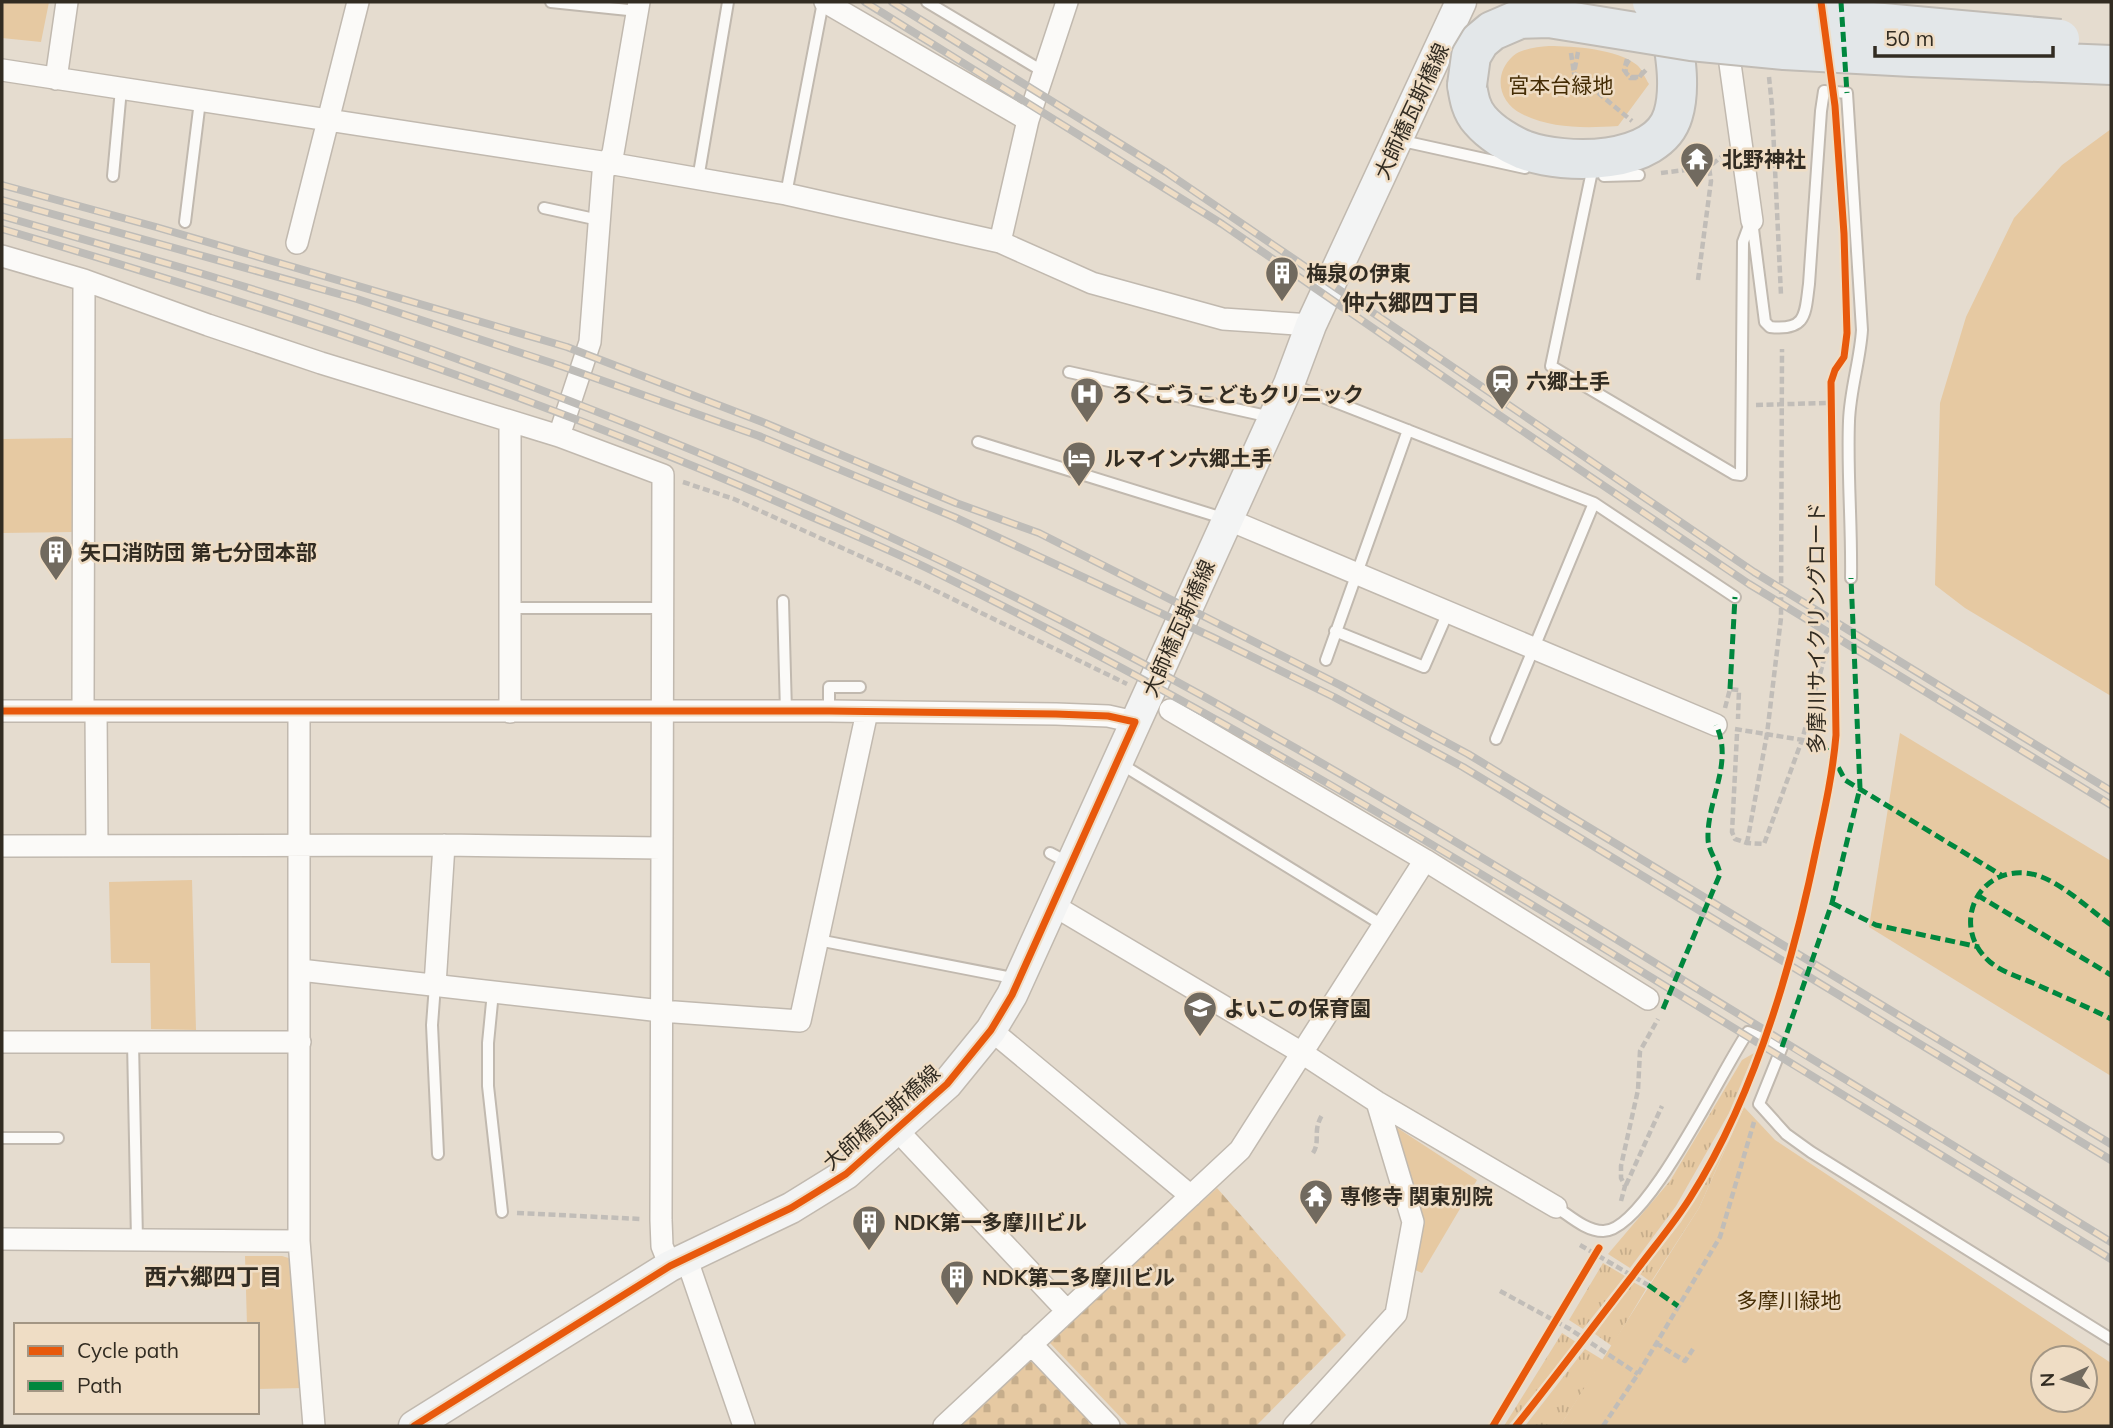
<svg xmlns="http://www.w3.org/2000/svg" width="2113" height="1428" viewBox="0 0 2113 1428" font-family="Mulish,'Noto Sans JP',sans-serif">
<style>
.grass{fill:url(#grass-tufts)}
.cemetery{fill:url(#cemetery-stones)}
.park{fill:#e6c9a2;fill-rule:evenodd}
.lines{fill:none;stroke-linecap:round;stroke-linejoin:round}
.lane-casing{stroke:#c1b9af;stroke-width:14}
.street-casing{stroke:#c1b9af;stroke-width:24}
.secondary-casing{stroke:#c1b9af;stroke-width:33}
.highway-casing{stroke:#c1bcb5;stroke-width:42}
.path{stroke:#c1bdb8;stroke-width:4.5;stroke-dasharray:7 3.5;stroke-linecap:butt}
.lane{stroke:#fbfaf8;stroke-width:10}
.street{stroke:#fbfaf8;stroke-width:21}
.secondary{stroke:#f3f4f4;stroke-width:30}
.highway{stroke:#e3e7e9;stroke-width:38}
.rail-casing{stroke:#bebcb8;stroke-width:8}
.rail{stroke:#efddc5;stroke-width:5;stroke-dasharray:16;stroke-linecap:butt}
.highway-bridge-casing{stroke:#c1bcb5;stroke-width:42;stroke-linecap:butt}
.highway-bridge{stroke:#e3e7e9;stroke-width:38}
.quiet{stroke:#00873e;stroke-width:5;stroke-dasharray:10 5;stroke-linecap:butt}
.cycleway-casing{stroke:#efddc5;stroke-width:11}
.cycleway{stroke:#e8590c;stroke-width:7}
.labels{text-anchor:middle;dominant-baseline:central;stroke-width:5;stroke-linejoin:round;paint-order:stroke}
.park-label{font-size:21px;fill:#452d05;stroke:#efddc5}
.street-label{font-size:21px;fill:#322c22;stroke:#efddc5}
.poi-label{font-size:21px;font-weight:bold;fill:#322c22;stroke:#efddc5;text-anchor:start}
.neighbourhood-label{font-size:23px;font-weight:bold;fill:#322c22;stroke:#efddc5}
</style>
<defs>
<pattern id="grass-tufts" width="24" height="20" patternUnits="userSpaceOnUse" patternTransform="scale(1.75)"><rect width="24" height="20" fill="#e6c9a2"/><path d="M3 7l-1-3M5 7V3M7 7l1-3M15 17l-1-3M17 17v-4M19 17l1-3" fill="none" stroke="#c6ad8b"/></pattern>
<pattern id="cemetery-stones" width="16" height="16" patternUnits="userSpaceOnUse" patternTransform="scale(1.75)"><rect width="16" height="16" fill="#e6c9a2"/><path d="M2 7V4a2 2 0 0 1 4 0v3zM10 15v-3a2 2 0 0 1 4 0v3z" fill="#c6ad8b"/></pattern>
</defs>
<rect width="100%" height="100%" fill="#e5dccf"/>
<path class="grass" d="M1754 1053 1729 1113 1676 1206 1630 1268 1608 1254 1670 1181 1742 1060Z
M1729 1140 1699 1208 1651 1282 1640 1274 1681 1222Z
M1603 1263 1625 1276 1583 1329 1569 1320Z
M1633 1282 1646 1289 1612 1346 1595 1334Z
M1562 1333 1576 1342 1508 1426H1504Z
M1585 1349 1603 1360 1560 1426H1525Z"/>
<path class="cemetery" d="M1217 1188 1346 1335 1256 1426H1129L1049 1342Z
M1030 1358 1093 1426H960Z"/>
<path class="park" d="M2 2H49L41 42 2 38Z
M1549 46C1574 46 1617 49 1637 65 1642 69 1645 78 1649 84L1618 126C1586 128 1552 129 1522 114 1498 102 1493 74 1513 56 1523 48 1538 47 1549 46Z
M2111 129V696L1965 608 1935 585 1940 403 1966 317 2014 218 2062 165Z
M75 438 74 532 2 533V439Z
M1900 733 2111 861V1076L1869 927Z
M192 880 196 1030 151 1029 150 963H111L109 882Z
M1744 1107 1775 1140 2111 1363V1426H1560L1699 1208ZM2043 1358H2085V1400H2043Z
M1396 1127 1477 1180 1422 1273 1415 1270 1423 1220Z
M245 1256H282L292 1259 303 1388 257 1389V1325H247Z"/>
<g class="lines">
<g class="lane-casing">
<path id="lane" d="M551 2 638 11
M927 2 1044 72
M1398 140 1525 168
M113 176 121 89
M1591 176 1551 366 1734 474 1741 475 1743 242 1750 223
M1604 176 1639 175
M698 179 728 2
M786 194 823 2
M544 208 599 220
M1752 221 1765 322 1770 327C1807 331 1805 314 1809 284L1821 111 1824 91 1847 93 1862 330C1860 361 1850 390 1849 421 1847 473 1852 526 1851 578
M185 222 200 101
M1069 372 1271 417
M1292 385 1594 503 1496 739
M978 442 1226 519
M1594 503 1735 597
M783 601 786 712
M510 608H662
M1335 631 1424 667 1448 612
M1326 660 1408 430
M829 711V687H860
M1121 764 1384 926
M1050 853 1069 863
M818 940 1018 979
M435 985 432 1025 438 1154
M493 992 488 1043V1086L502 1212
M133 1042 137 1240
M2 1138H58
M1556 1207C1570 1216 1586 1231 1603 1231 1646 1232 1723 1067 1748 1032L1782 1047 1759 1104 1786 1134 1811 1152 2111 1339"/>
</g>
<g class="street-casing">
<path id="street" d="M825 2 1028 120
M1726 35 1752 221
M2 70 608 163 786 194 1000 242 1092 283 1223 319 1311 325
M56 79 67 2
M1000 242 1028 120 1067 2
M297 243 358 2
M2 256 84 280 208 325 321 363 559 436 663 475 661 1220 662 1246 670 1266
M510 421V712
M559 436 590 342 603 173 613 153 639 2
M1227 519 1716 725
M1170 710 1425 860 1648 999
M2 711H829L1056 714 1108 716 1135 722
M83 711 84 280
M96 711 97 846
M299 712V1241L314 1426
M2 846 444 845 661 848
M1053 905 1302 1053 1377 1102 1556 1207
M300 970 661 1011 800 1021 867 712
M435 985 444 845
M991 1030 1191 1196
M2 1042H300
M897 1130 1067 1311
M2 1239 299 1241
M686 1257 744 1426
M1031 1344 1109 1426
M944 1426 1240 1150 1425 860
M1294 1426 1396 1314 1413 1222 1377 1102"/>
</g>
<g class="secondary-casing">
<path id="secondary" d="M414 1426 670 1266 791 1208 846 1174 947 1084 991 1030 1012 995 1289 384 1311 325 1461 2"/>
</g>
<g class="highway-casing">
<path id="highway" d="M1467 85C1469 98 1471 110 1480 120 1491 133 1509 144 1524 150 1565 165 1658 166 1673 115 1683 82 1672 41 1668 7"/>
</g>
<path class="path" d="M1578 52 1574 73 1632 121
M1571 53 1574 73
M1627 59 1624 70 1630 78H1639L1644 70
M1629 60 1625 67 1626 73 1630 77H1639L1646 70
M1769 77 1772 106 1781 295
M1661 173 1709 167 1721 157
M1698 280 1711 181 1709 167
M1756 405 1826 403 1834 400
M683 482 734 499 924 585 1127 684
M1725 708 1730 689 1739 690 1738 719
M1735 729 1821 743
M1737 734 1732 832 1735 839 1747 843 1764 844 1802 740 1826 652 1835 642
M1747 843 1767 734 1781 618 1782 349
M1313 1153C1321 1140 1312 1132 1322 1115
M1626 1185 1662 1106
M1621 1201 1625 1186 1621 1178V1166L1638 1090 1640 1051 1658 1019
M517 1213 641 1219
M1580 1245 1648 1285
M1500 1291 1568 1328 1638 1374
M1656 1343 1685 1361 1693 1349
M1603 1426 1638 1374 1720 1237 1754 1122"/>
<use href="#lane" class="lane"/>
<use href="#street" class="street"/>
<use href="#secondary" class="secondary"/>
<use href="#highway" class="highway"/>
<g class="rail-casing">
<path id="rail" d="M865 2 1222 224 1499 415 1749 584 2111 805
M892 2 1166 172 1754 572 2111 791
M2 185 156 227 567 347 765 423 956 503 1039 533 1340 685 1468 754 2111 1144
M2 200 357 299 561 366 759 436 954 517 1212 637 1334 697 1463 767 2111 1160
M2 216C119 250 238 282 353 322 551 390 746 468 935 558 1181 675 1414 815 1647 958 1801 1053 1956 1147 2111 1242
M2 229C275 309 545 398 805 514 849 533 893 551 935 572 1184 694 1421 836 1657 981 1808 1074 1960 1166 2111 1259"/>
</g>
<use href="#rail" class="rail"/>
<g class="highway-bridge-casing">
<path id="highway-bridge" d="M1652 2 2060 39
M1467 85 1471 56 1480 41 1492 31 1520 19 1549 18 1691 41 1784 50 1912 57 2111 65"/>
</g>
<use href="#highway-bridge" class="highway-bridge"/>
<path class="quiet" d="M1841 2 1847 93
M1730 689 1735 597
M1821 743 1834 759 1845 780 2001 875
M1977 895 2111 975
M1832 903 1876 925 1979 947
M2111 925C2090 910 2061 882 2036 875 1979 860 1948 926 1990 962 2002 972 2019 977 2033 983 2059 995 2086 1006 2111 1019
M1663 1009 1720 874C1718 861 1708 852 1708 838 1707 800 1734 762 1716 725
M1782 1047 1832 903 1860 788 1851 578
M1648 1285 1678 1306"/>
<g class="cycleway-casing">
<path id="cycleway" d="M2 711H829L1056 714 1108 716 1135 722 1012 995 991 1030 947 1084 846 1174 791 1208 670 1266 414 1426
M1493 1426 1599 1248
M1516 1426C1556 1376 1594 1325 1633 1275 1652 1249 1673 1225 1690 1198 1755 1096 1793 963 1817 845 1825 808 1833 772 1836 735L1831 382 1835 370 1844 357 1847 333 1844 234 1835 106 1821 2"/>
</g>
<use href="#cycleway" class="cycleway"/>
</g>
<defs>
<g id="temple-pin" transform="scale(1.75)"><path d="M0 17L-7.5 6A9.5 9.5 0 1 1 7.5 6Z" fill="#716a5f" stroke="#efddc5"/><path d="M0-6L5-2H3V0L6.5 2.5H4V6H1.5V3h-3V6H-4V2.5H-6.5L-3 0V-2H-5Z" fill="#fff"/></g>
<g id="building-pin" transform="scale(1.75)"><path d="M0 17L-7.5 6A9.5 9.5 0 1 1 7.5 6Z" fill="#716a5f" stroke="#efddc5"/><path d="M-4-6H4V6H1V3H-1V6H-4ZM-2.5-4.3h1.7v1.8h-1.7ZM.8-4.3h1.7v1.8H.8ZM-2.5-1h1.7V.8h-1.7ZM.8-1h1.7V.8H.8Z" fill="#fff"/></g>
<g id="station-pin" transform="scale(1.75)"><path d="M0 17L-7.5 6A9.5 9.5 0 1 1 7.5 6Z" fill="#716a5f" stroke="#efddc5"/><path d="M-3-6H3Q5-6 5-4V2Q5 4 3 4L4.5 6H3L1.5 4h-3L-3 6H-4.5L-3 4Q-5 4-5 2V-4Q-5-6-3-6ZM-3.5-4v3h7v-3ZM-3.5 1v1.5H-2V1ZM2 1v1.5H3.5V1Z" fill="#fff"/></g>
<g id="hospital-pin" transform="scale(1.75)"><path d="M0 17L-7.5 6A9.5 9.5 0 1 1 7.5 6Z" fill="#716a5f" stroke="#efddc5"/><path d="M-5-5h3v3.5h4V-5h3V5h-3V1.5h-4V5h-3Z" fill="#fff"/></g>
<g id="hotel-pin" transform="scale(1.75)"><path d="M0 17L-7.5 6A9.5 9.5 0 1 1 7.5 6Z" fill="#716a5f" stroke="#efddc5"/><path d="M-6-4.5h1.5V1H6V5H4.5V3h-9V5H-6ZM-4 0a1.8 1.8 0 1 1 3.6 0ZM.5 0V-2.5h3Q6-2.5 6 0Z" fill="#fff"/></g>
<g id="school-pin" transform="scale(1.75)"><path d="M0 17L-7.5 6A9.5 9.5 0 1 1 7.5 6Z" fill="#716a5f" stroke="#efddc5"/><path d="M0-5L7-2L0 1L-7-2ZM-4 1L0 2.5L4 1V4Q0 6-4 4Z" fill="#fff"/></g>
</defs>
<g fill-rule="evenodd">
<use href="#temple-pin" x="1697" y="159"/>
<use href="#building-pin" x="1282" y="273"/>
<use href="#station-pin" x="1502" y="381"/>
<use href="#hospital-pin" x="1087" y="394"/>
<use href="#hotel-pin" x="1079" y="458"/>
<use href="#building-pin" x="56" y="552"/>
<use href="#school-pin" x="1200" y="1008"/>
<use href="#temple-pin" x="1316" y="1196"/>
<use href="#building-pin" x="869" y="1222"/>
<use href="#building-pin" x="957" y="1277"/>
</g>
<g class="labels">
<g class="park-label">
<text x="1561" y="85">宮本台緑地</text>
<text x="1789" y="1300">多摩川緑地</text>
</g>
<g class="street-label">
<text transform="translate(1411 111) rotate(-65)">大師橋瓦斯橋線</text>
<text transform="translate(1178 628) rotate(-66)">大師橋瓦斯橋線</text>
<text transform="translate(1816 628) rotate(-90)">多摩川サイクリングロード</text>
<text transform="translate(881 1117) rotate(-41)">大師橋瓦斯橋線</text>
</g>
<g class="poi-label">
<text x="1722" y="159">北野神社</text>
<text x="1306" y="273">梅泉の伊東</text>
<text x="1526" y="381">六郷土手</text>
<text x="1112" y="394">ろくごうこどもクリニック</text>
<text x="1104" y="458">ルマイン六郷土手</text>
<text x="80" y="552">矢口消防団 第七分団本部</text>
<text x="1224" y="1008">よいこの保育園</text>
<text x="1340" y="1196">専修寺 関東別院</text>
<text x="894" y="1222">NDK第一多摩川ビル</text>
<text x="982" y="1277">NDK第二多摩川ビル</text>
</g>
<g class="neighbourhood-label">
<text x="1411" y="302">仲六郷四丁目</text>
<text x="213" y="1276">西六郷四丁目</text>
</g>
</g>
<rect width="2113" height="1428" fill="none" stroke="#322c22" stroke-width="7"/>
<rect x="14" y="1323" width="245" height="91" fill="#efddc5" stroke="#a39684" stroke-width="2"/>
<rect x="28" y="1346" width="35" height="10" fill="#e8590c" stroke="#a39684" stroke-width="2"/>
<text x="77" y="1358" font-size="21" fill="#322c22">Cycle path</text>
<rect x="28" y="1381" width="35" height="10" fill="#00873e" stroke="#a39684" stroke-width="2"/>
<text x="77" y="1393" font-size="21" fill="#322c22">Path</text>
<g transform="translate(2064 1379) rotate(267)"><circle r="33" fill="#efddc5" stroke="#a39684" stroke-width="2"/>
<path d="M0-5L12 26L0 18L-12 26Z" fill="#716a5f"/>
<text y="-10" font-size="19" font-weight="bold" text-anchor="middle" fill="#322c22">N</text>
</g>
<path d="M1875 46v10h178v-10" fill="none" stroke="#322c22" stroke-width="3.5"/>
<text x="1885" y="46" font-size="21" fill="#322c22" stroke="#efddc5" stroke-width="5" paint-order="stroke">50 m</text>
</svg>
